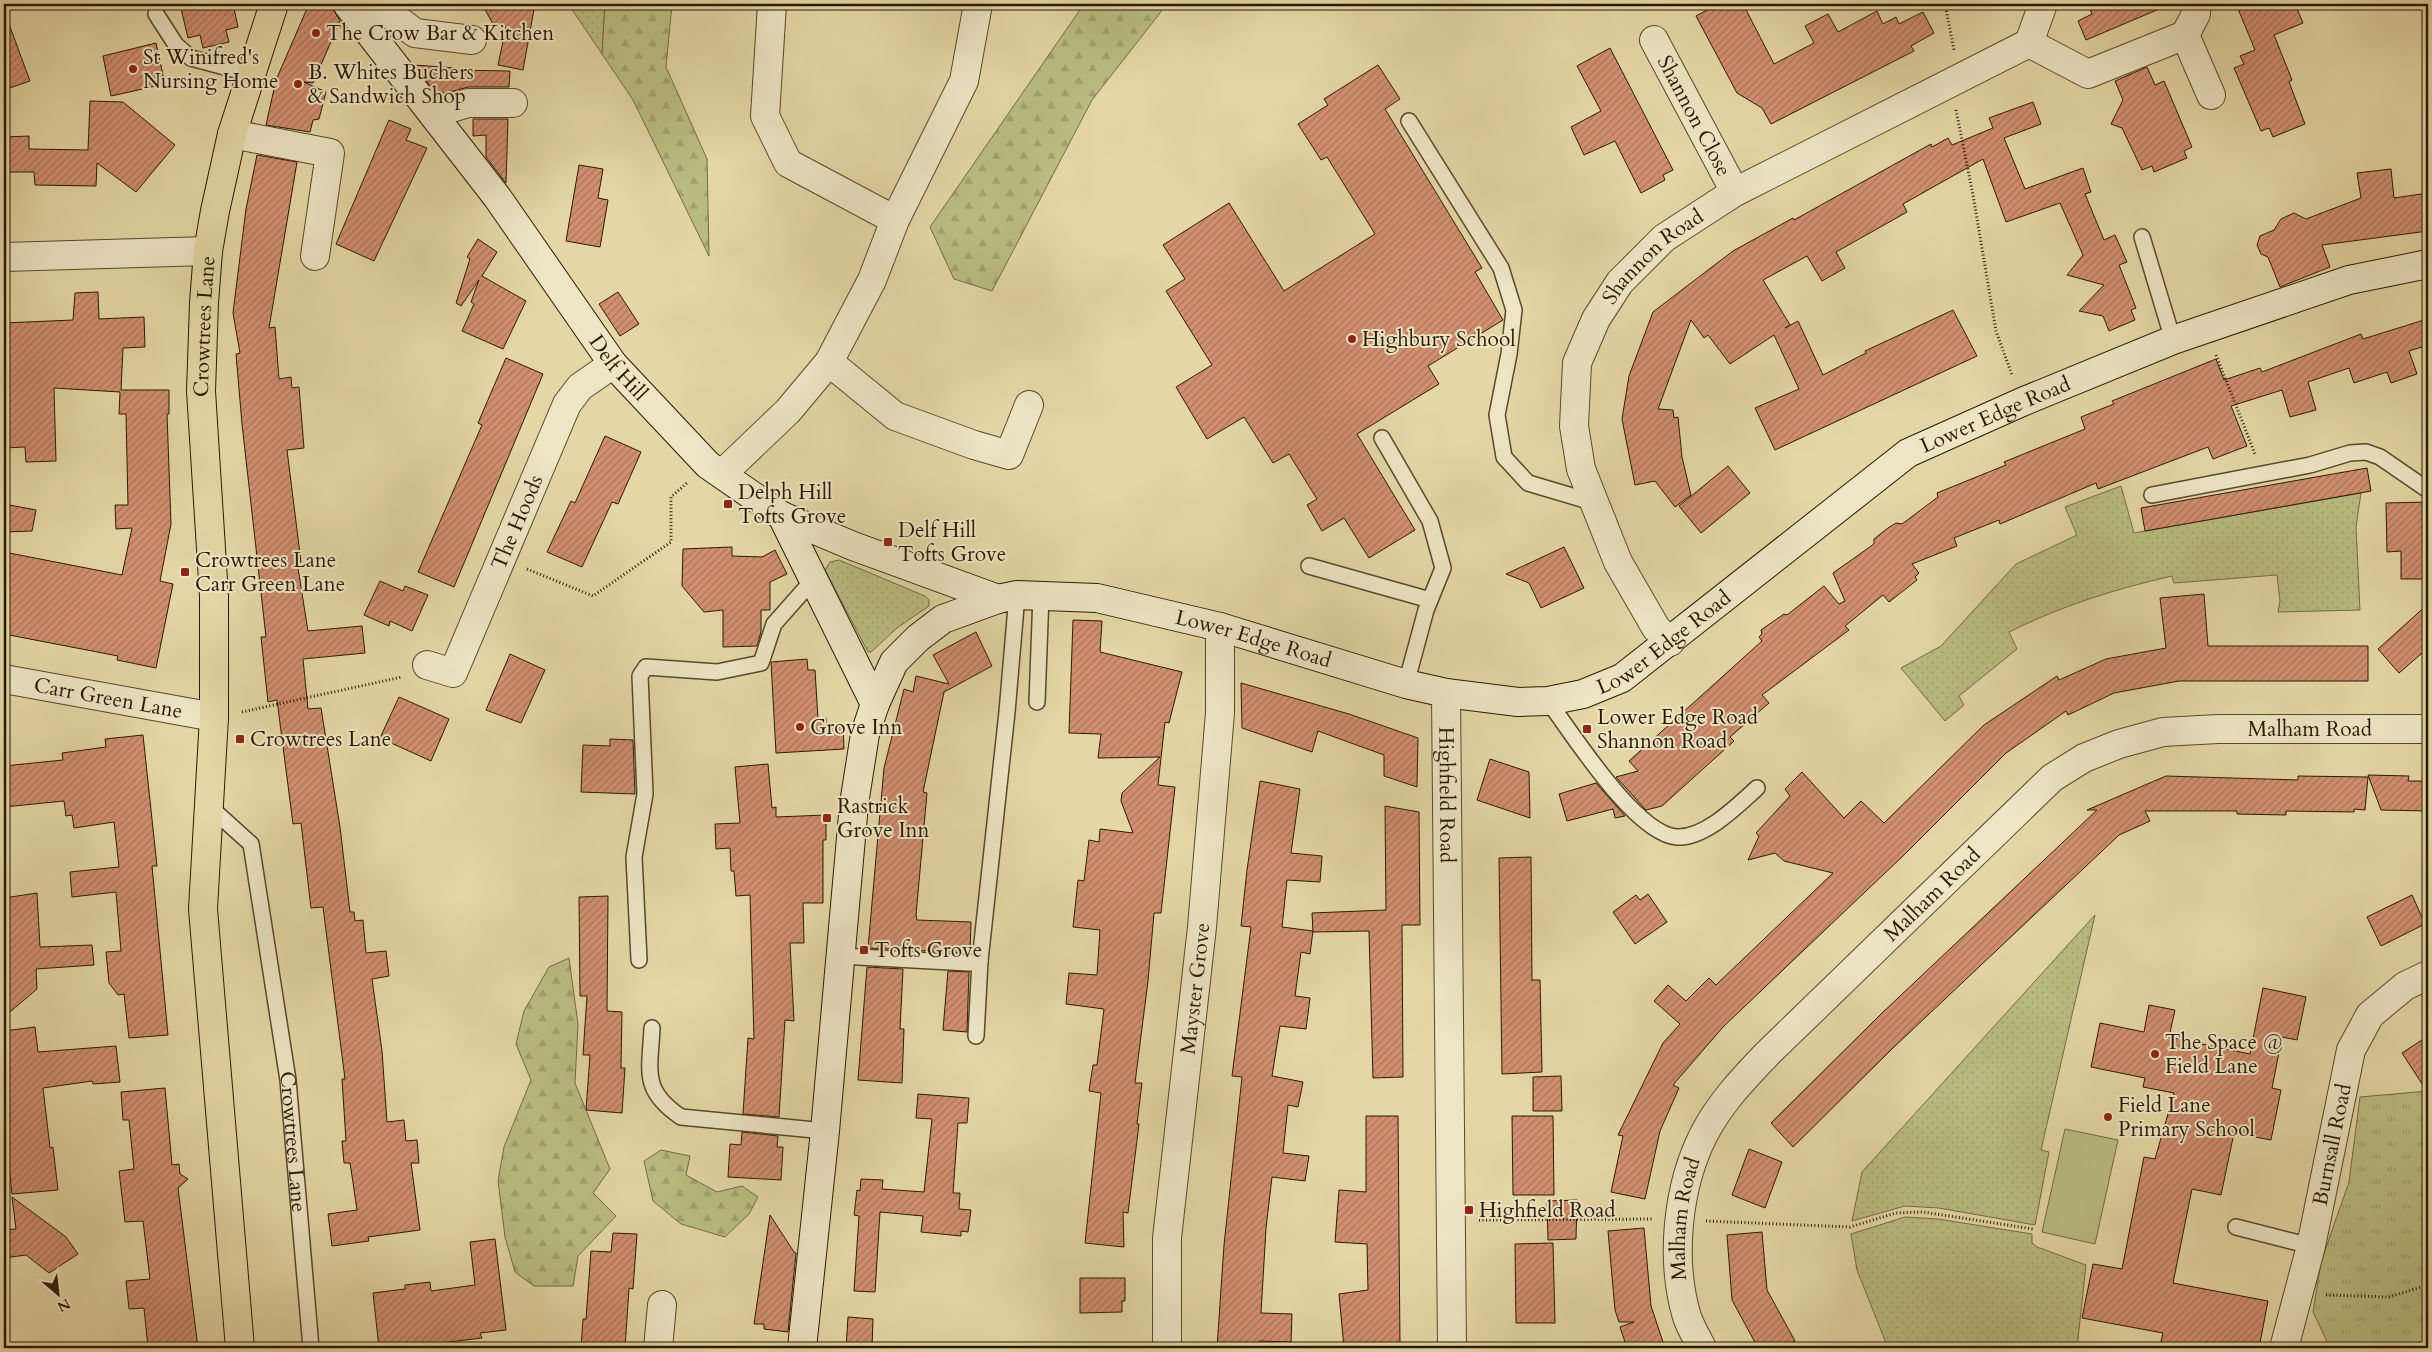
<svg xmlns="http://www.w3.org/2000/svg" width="2432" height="1352" viewBox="0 0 2432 1352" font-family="Cardo,serif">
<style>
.grass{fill:url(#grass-dots);stroke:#726b42}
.forest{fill:url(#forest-firs);stroke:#726b42}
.park{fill:url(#park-tufts);stroke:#726b42}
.pitch{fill:#babd82;stroke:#726b42}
.building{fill:url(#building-hatch);stroke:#291903}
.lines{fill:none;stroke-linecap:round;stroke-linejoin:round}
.lane-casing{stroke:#58482c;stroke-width:18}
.street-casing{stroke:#58482c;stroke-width:30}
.secondary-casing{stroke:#291903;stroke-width:30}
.primary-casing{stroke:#291903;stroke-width:30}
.path{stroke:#291903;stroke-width:3;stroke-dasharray:1 2.5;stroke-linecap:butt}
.lane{stroke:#ede5c4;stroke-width:15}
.street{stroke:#ede5c4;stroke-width:28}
.secondary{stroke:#ede5c4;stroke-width:28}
.primary{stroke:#e4d7a5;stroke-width:28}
.poi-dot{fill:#8f2418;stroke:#ede5c4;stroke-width:2}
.labels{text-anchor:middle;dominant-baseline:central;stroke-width:4;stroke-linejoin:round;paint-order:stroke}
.poi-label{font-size:21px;fill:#291903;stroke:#ede5c4;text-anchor:start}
.street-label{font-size:21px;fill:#291903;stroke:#ede5c4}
</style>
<defs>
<pattern id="grass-dots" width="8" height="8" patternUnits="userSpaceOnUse" patternTransform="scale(1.25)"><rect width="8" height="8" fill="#babd82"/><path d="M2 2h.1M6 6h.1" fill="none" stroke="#a0a26f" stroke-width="1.8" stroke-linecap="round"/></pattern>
<pattern id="forest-firs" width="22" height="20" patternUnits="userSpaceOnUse" patternTransform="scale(1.25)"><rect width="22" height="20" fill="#babd82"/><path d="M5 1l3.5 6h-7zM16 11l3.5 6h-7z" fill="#a0a26f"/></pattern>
<pattern id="park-tufts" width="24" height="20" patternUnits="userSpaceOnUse" patternTransform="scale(1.25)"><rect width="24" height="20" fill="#babd82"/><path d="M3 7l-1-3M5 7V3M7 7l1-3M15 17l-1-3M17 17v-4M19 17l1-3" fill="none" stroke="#a0a26f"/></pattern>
<pattern id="building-hatch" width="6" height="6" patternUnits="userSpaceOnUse" patternTransform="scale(1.25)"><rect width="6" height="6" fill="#d39071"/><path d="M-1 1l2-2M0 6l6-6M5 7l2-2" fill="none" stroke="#ab755b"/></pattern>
</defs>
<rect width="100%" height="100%" fill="#e4d7a5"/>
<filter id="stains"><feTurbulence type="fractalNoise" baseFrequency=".004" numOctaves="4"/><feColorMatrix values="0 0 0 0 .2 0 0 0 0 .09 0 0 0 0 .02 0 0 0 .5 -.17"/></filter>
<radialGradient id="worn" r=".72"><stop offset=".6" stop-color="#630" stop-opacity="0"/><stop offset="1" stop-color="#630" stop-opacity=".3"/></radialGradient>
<path class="grass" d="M567 4H605L602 54 571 8Z
M2121 486 2134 533 2361 493 2356 527 2360 610 2278 612 2280 601 2277 575 2174 583 2172 576C2115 589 2061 606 2009 632L2017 649 1959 696 1964 705 1945 721 1901 668 1941 646 2016 564 2077 535 2065 507Z
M839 560 925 596 929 600V606L897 628 871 652H868L825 570 830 562Z
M2095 915 2041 1150 2049 1152 2035 1225 1939 1208 1905 1206 1852 1221 1862 1172Z
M1905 1217 1938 1219 2032 1234V1243L2037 1247 2086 1265 2077 1348H1888L1857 1270 1851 1234Z"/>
<path class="forest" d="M605 4H672L666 67 707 159 709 256 633 100 602 54Z
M1084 4H1167L1092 100 992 291 954 279 930 227Z
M569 958 578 1024 575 1083 610 1169 593 1193 616 1216 578 1256 573 1286H534L515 1272 505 1237 498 1181 504 1147 531 1080 516 1044 524 1011 549 967Z
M661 1150 690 1156 686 1175 717 1192 742 1186 758 1197 749 1214 725 1237 681 1224 653 1201 644 1161Z"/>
<path class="park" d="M2428 1091V1348H2330L2313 1312 2321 1262 2349 1182 2360 1097Z"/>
<path class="pitch" d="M2065 1129 2118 1140 2095 1244 2042 1232Z"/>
<path class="building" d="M180 4H233L238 27 226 30 229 42 203 48 200 35 188 38Z
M309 4H320L333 9 340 21 313 83 304 82 326 92 319 119 313 120 310 132 266 125 276 80Z
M482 4H535L523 70 498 65 506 27 494 26Z
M1718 4H1743L1774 64 1814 43 1805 26 1828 14 1838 32 1877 11 1883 24 1896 17 1899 24 1923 12 1934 33 1911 46 1914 51 1771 124 1762 108 1737 93 1696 16Z
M2088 4H2171L2086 40 2078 21 2092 14Z
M2236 4H2295L2303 23 2274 35 2292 80 2289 82 2305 124 2273 137 2269 128 2261 131 2234 68 2244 64 2240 56 2255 50Z
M4 16H6L30 81 4 90Z
M156 43 165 84 111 96 103 56Z
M1610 48 1673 170 1663 175 1665 180 1641 193 1615 141 1584 155 1571 127 1601 111 1577 66Z
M414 65 455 68 454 70 510 71 509 87H468L446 93 435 92Z
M1378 65 1400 99 1385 109 1482 268 1475 272 1503 320 1428 366 1439 384 1357 434 1415 530 1369 558 1344 518 1322 531 1307 505 1317 499 1289 454 1273 463 1244 417 1207 439 1176 387 1212 365 1166 291 1185 279 1163 245 1229 203 1284 291 1375 234 1327 157 1321 160 1298 124 1328 105 1324 99Z
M2147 67 2155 85 2164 81 2192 147 2184 151 2187 158 2154 172 2152 166 2142 170 2122 128 2111 124 2123 100 2115 81Z
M90 101 123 102 175 145 136 192 97 163 96 186 35 185 34 172H4V137L29 136V149L88 150Z
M2033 102 2041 124 2004 138 2025 189 2083 168 2091 192 2085 194 2104 240 2115 235 2127 262 2119 265 2136 308 2131 310 2135 320 2109 331 2103 316 2079 311 2104 285 2067 275 2083 255 2060 203 2006 222 1983 159 1903 204 1907 212 1836 252 1845 268 1822 281 1807 256 1763 280 1790 325 1785 328 1798 321 1823 375 1866 353 1865 351 1953 310 1977 356 1775 450 1755 408 1799 389 1774 335 1730 364 1708 335 1704 338 1691 320 1658 409 1673 410 1674 418 1678 417 1682 457 1691 495 1675 507 1655 481 1635 485 1622 419 1629 376 1653 312 1733 251 1793 218 1794 220 1931 144 1932 147 1948 138 1952 145 1993 128 1989 118Z
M473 119H508L506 183 486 157V135L473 136Z
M389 120 411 129 406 140 427 148 374 261 336 244Z
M257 155 297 162 269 328 275 327 279 379 291 377 292 388 299 387 304 448 287 450 301 562H297L308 631 362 626 365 653 303 659 308 709 321 708 340 827 350 912H354L355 921 363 920 366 953 386 951 389 976 372 979 382 1051 387 1122 404 1120 406 1141 417 1140 419 1163H411L420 1230 368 1237 369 1241 332 1246 328 1214 357 1210 351 1169 350 1163H344L342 1141H346L342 1079H345L323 907 311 908 301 823 293 824 277 700 268 702 261 637H266L242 424 236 354 240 353 233 313 246 209Z
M579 165 603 169 598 198 608 200 600 247 566 241Z
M2391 169 2394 198 2428 193V231L2322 245 2330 267 2280 287 2268 257 2261 254 2257 245 2260 236 2274 230 2281 219 2294 213 2306 219 2361 198 2357 173Z
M478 239 497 252 482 276 526 301 503 349 462 331 474 304 471 302 479 280 461 306 456 303 470 259 467 257Z
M98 292 99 319 144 317 145 347 123 348 121 390H169V414H167L171 524 160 581 173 584 156 668 117 660 118 656 4 634V552L122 575 132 528 116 529 115 505H128L126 414H119L120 392 54 388 56 461 26 462 25 447 4 448V323L73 320 75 293Z
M618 292 639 324 620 336 599 304Z
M2424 320H2428V345L2409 351 2417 374 2391 383 2387 372 2354 383 2349 368 2308 382 2316 410 2290 417 2282 390 2231 406 2247 446 2213 459 2208 447 2098 489 2096 483 2000 524 1999 520 1954 538 1957 546 1912 564 1919 573 1915 577 1917 580 1889 602 1883 595 1845 626 1849 630 1762 695 1769 703 1730 737 1734 741 1662 806 1646 810 1616 777 1638 771 1629 761 1762 641 1759 637 1762 634 1761 630 1784 614 1787 615 1824 586 1839 604 1845 601 1833 573 1874 544V539L1888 528 1896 523 1902 524 1938 497 1937 493 2006 465 2004 462 2085 429 2081 417 2114 404 2112 401 2216 359 2224 380 2260 368 2262 372 2361 334 2363 339Z
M506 358 543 374 454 587 418 572 482 425 478 423Z
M605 436 641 452 618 504 612 502 582 567 547 552 571 501 575 503Z
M1728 466 1750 493 1701 533 1679 506Z
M2367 468 2371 491 2145 531 2141 508Z
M2428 502V579H2401V551L2387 552 2386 503Z
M4 504 36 510 32 531 4 532Z
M732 547V556L762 557 775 550 787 574 770 582V610H761V632L757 646 723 647V610L704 612 682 586 683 549Z
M1564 547 1584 588 1541 608 1529 583 1506 574Z
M380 581 403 591 405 586 428 595 412 631 390 621 389 626 364 615Z
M2204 594 2208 646H2368V681H2179L2114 693 2068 715 2066 711 2006 753 1906 853 1723 1027 1673 1085 1679 1088 1660 1131 1645 1199 1611 1192 1623 1136 1618 1135 1663 1043 1680 1024 1654 1001 1668 985 1686 1001 1709 978 1716 985 1833 873 1784 861 1775 853 1748 860 1759 836 1756 833 1790 796 1785 789 1802 772 1844 818 1861 801 1884 823 1984 725 2057 676 2059 680 2106 659 2166 648 2160 598Z
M2428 604V648L2399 673 2378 649Z
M1073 620 1102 621 1100 652 1182 672 1169 723 1165 722 1158 785 1175 787 1161 913H1154L1148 981 1135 1083H1142L1137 1124H1139L1128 1213 1123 1212 1124 1247 1085 1243 1101 1093 1089 1091 1093 1065H1097L1104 1009 1066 1004 1069 973 1097 975 1100 930 1073 927 1078 880 1084 881 1089 840 1099 842 1100 829 1133 833 1121 801 1122 793 1160 757 1098 758 1101 734 1069 733Z
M976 632 992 666 944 692 923 792 927 793 916 915 917 920 971 922 970 953 868 948 884 768 904 689 913 692 916 676 949 684 933 655Z
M510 654 545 670 521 723 486 710Z
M807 659 808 670H815L818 719 826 718V727L843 726 844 749 776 753 771 662Z
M1241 683 1349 714 1418 738 1417 787 1384 776V755L1318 731 1312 752 1242 728Z
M399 697 449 719 431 761 380 738Z
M143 735 157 866H152L168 1035 129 1038 124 994 118 995 109 983 106 952 121 951 116 892 72 897 70 872 119 867 114 822 74 828 72 815 66 816 64 801 4 807V766L63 760 62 753 106 747 105 739Z
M610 739 633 740 635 794 581 792 583 745 610 746Z
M1490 759 1529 772 1530 818 1477 800Z
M768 764 772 808 776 807V817L826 815V840H823V903H803L804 943H790L794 1021 785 1020 779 1117 743 1114 748 1038 754 1039 750 895 736 896 734 871H731L730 848 716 849 715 824 740 823 735 767Z
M2368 775 2409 776 2408 781H2428V811L2381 810Z
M2166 776 2298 780V776L2368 777 2365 810 2354 809V812L2286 811V815L2237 814V811H2145L2150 821 2119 835 1893 1048 1793 1147 1771 1123 1880 1015 2097 810H2087Z
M1260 781 1300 789 1291 853 1322 856 1320 882 1287 880 1282 927 1313 931 1310 954 1301 952 1295 996 1310 998 1306 1029 1280 1026 1272 1076 1303 1082 1298 1107 1288 1105 1283 1153 1309 1156 1305 1181 1272 1177 1266 1228 1261 1313 1292 1314 1291 1342 1259 1341 1258 1348H1217L1224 1245 1242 1077 1232 1076 1251 927 1241 926 1247 870Z
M1596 783 1625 816 1615 818 1613 809 1567 821 1559 794Z
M1385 806 1419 812 1420 925H1402L1403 1077 1373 1078 1369 931 1313 932 1312 913 1386 910Z
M1531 857 1532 980H1540L1542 1072 1502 1074 1499 858Z
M37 893 40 947 92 945 94 965 36 969 37 989 4 1017V898Z
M1648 894 1667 922 1635 944 1613 912 1636 895 1640 900Z
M2412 895 2425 924 2381 946 2367 917Z
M608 896 607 1011 622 1012 621 1068H625L622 1113 586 1110 590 1055H583L587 996H580L579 897Z
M867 967 903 969 900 1029H904L902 1083 858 1080Z
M948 971 969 972 967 1032 943 1030Z
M2263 988 2306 997 2297 1040 2282 1037 2272 1088 2281 1090 2271 1140 2234 1133 2221 1195 2192 1189 2173 1283 2268 1301 2259 1348H2175L2160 1346 2163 1333 2082 1318 2093 1264 2122 1269 2144 1157 2155 1159 2174 1093 2143 1087 2145 1078 2091 1067 2100 1023 2144 1032 2149 1005 2175 1010 2169 1037 2250 1054Z
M35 1027 38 1052 116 1046 120 1082 93 1084 92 1081 43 1088 50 1148 53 1147 58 1190 12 1194 4 1119V1031Z
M2428 1036V1093L2402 1053Z
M1561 1076 1562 1111H1533V1077Z
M165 1088 172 1165 179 1164 180 1174 188 1179 178 1188 198 1348H148L144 1308 129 1309 126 1281 150 1279 143 1221 125 1222 119 1171 134 1169 129 1120H123L121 1092Z
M918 1094 969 1098 967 1123H958L953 1193H960L959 1209 971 1210 968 1232 961 1231V1236L921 1232 923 1216 880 1212 875 1292 854 1291 859 1216 854 1215 857 1190 860 1191 861 1179 883 1180 882 1189 924 1192 932 1119 916 1118Z
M1366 1116H1398L1400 1348H1344L1339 1294 1368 1290 1367 1244 1335 1242 1339 1190 1366 1192Z
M1512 1116H1553L1554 1195H1513Z
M742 1132 778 1136 777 1147H783L781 1180 728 1177 730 1144 741 1145Z
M1749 1149 1782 1162 1765 1208 1732 1195Z
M12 1197 66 1237 78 1254 49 1273 26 1255 4 1258V1230L16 1229Z
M1577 1200 1576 1239 1548 1240 1547 1201Z
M770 1215 794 1252 796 1253 788 1332 764 1329V1324H754Z
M1644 1228 1651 1306 1665 1348H1627L1620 1327 1634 1322H1619L1615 1310 1608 1231Z
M1762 1232 1767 1290 1795 1341 1782 1348H1758L1732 1300 1727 1235Z
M613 1233 637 1234 633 1289 629 1288 625 1348H581L583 1319H586L591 1251 611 1252Z
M495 1239 506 1330 480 1333 482 1338 400 1348H379L373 1293 405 1289V1285L430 1282 431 1291 475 1285 470 1242Z
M1553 1243 1555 1323H1516L1515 1244Z
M1080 1278H1125V1301H1122V1312L1080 1313Z
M848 1317 873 1319 872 1348H846Z"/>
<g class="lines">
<g class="lane-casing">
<g id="lane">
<path d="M156 14 176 45 191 58 251 74"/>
<path d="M1409 121 1501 268 1514 310 1509 354 1497 415 1504 457 1528 483 1592 502"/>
<path d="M2142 237 2173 340"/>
<path d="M1382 438 1430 521 1443 568 1426 610 1406 684"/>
<path d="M2152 495 2310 465 2350 453 2366 452 2380 457 2428 490"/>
<path d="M1309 566 1430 600"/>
<path d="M1548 701C1572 733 1636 835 1677 837 1706 838 1738 805 1757 788"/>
<path d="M1037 702 1041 595"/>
<path id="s1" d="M210 807 251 844 288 1080 311 1348"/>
<path d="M840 956 969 963 980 961 1007 712 1017 595"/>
<path d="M639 960 634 857 645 794 640 676 646 667 717 672 761 663 774 624 813 580"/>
<path d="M652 1028C650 1071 641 1090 681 1117L825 1131"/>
<path d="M976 1036 980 961"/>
<path d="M2236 1227 2311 1246"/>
</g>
</g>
<g class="street-casing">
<g id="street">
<path d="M377 4 415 33 472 40"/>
<path d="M772 4 765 116 788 163 895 220"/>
<path d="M2196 14 2185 35 2211 95"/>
<path id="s2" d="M1654 40 1735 192"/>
<path d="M2029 43 2088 74 2185 35"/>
<path d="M2029 43 2043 4"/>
<path d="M434 113 468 103H513"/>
<path d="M232 134 330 153 315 256"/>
<path d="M4 257 208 251"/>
<path d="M829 362 895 416 974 445 1009 455 1029 405"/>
<path d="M722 474 788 411 829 362 872 280 895 220 964 81 978 4"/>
<path id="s3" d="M1670 642 1656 628 1618 562 1581 469 1574 426 1577 363 1596 319 1620 282 1664 238 1735 192 2029 43"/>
<path id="s4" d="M427 665 453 673 567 404 580 387 613 364"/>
<path id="s5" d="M4 679 214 717"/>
<path id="s6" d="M1446 693 1452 1348"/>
<path d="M658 1348 662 1305"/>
<path id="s7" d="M1167 1348V1238L1202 927 1220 713V627"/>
<path id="s8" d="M1702 1348C1697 1338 1691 1328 1687 1317 1670 1260 1677 1187 1704 1134 1720 1103 1744 1078 1768 1053L2052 778 2084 758 2119 744 2163 732 2218 729H2428"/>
<path id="s9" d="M2284 1348 2311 1246 2351 1050 2370 1015 2405 986 2428 975"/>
</g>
</g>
<g class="secondary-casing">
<g id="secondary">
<path id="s10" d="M347 4 497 197 613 364 708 465 782 516 853 546 998 599"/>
<path d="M782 516 875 704"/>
<path id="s11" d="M802 1348 825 1131 854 804 865 734 875 704 894 662 918 638 943 619 998 599 1017 595 1097 598 1220 627 1406 684 1446 693 1518 702 1548 701 1583 694 1622 678 1908 453 2022 402 2173 340 2349 280 2428 264"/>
</g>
</g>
<g class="primary-casing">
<g id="primary">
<path id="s12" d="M240 1348 203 909 214 717V596L201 391 204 303 208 251 215 211 232 134 274 4"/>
</g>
</g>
<path class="path" d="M1945 4 1954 50
M1956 110 1973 195 1996 331 2012 375
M2216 355 2255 454
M527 569 593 596 671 542V497L688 482
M242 712 402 677
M1479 1220 1653 1219
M1706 1221 1850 1227 1896 1213 1923 1212 2033 1229
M2326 1295 2389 1297 2428 1285"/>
<use href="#lane" class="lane"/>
<use href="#street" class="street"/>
<use href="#secondary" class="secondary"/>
<use href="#primary" class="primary"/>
</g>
<g class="poi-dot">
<circle cx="316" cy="33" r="5"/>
<circle cx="133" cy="69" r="5"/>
<circle cx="298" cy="84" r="5"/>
<circle cx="1352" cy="339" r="5"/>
<rect x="723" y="499" width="10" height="10" rx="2.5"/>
<rect x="883" y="537" width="10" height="10" rx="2.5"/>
<rect x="180" y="567" width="10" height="10" rx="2.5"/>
<circle cx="800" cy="727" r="5"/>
<rect x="1582" y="724" width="10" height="10" rx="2.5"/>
<rect x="235" y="734" width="10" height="10" rx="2.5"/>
<rect x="822" y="813" width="10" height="10" rx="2.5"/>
<rect x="859" y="945" width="10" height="10" rx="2.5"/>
<circle cx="2155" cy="1054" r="5"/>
<circle cx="2108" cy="1117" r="5"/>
<rect x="1464" y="1205" width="10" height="10" rx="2.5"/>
</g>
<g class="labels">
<g class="poi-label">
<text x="326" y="33">The Crow Bar &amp; Kitchen</text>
<text x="143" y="57">St Winifred's<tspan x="143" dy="24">Nursing Home</tspan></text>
<text x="308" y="72">B. Whites Buchers<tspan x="308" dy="24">&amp; Sandwich Shop</tspan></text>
<text x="1362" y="339">Highbury School</text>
<text x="738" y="492">Delph Hill<tspan x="738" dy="24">Tofts Grove</tspan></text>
<text x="898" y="530">Delf Hill<tspan x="898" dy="24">Tofts Grove</tspan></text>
<text x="195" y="560">Crowtrees Lane<tspan x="195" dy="24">Carr Green Lane</tspan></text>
<text x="1597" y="717">Lower Edge Road<tspan x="1597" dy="24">Shannon Road</tspan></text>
<text x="810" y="727">Grove Inn</text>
<text x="250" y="739">Crowtrees Lane</text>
<text x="837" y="806">Rastrick<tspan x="837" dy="24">Grove Inn</tspan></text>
<text x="874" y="950">Tofts Grove</text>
<text x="2165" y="1042">The Space @<tspan x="2165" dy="24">Field Lane</tspan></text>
<text x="2118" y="1105">Field Lane<tspan x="2118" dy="24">Primary School</tspan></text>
<text x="1479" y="1210">Highfield Road</text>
</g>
<g class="street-label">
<text stroke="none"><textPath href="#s2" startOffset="86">Shannon Close</textPath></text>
<text stroke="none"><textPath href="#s3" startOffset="436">Shannon Road</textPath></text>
<text stroke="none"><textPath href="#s12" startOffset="1024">Crowtrees Lane</textPath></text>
<text stroke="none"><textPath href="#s10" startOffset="454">Delf Hill</textPath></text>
<text stroke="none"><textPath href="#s11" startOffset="1920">Lower Edge Road</textPath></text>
<text stroke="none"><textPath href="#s4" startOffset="191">The Hoods</textPath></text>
<text stroke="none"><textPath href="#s11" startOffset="1080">Lower Edge Road</textPath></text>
<text stroke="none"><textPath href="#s11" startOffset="1515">Lower Edge Road</textPath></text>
<text stroke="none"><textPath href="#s5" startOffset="106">Carr Green Lane</textPath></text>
<text stroke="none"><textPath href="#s8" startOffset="989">Malham Road</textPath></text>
<text stroke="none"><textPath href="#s6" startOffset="102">Highfield Road</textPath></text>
<text stroke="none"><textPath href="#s8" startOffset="554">Malham Road</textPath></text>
<text stroke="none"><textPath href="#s7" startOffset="361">Mayster Grove</textPath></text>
<text stroke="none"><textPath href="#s1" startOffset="356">Crowtrees Lane</textPath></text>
<text stroke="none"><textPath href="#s9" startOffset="209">Burnsall Road</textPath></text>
<text stroke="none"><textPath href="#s8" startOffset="134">Malham Road</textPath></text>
</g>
</g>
<rect width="2432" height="1352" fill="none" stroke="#e4d7a5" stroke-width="20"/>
<rect x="5" y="5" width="2422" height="1342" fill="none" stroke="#291903" stroke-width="2.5"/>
<rect x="10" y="10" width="2412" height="1332" fill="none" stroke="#291903"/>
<g transform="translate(58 1294) rotate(152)" stroke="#ede5c4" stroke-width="4" paint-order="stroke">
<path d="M0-4L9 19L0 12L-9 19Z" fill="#291903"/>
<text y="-8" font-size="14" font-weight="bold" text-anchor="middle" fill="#291903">N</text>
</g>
<rect width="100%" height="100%" filter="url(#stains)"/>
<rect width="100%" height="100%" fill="url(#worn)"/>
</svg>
